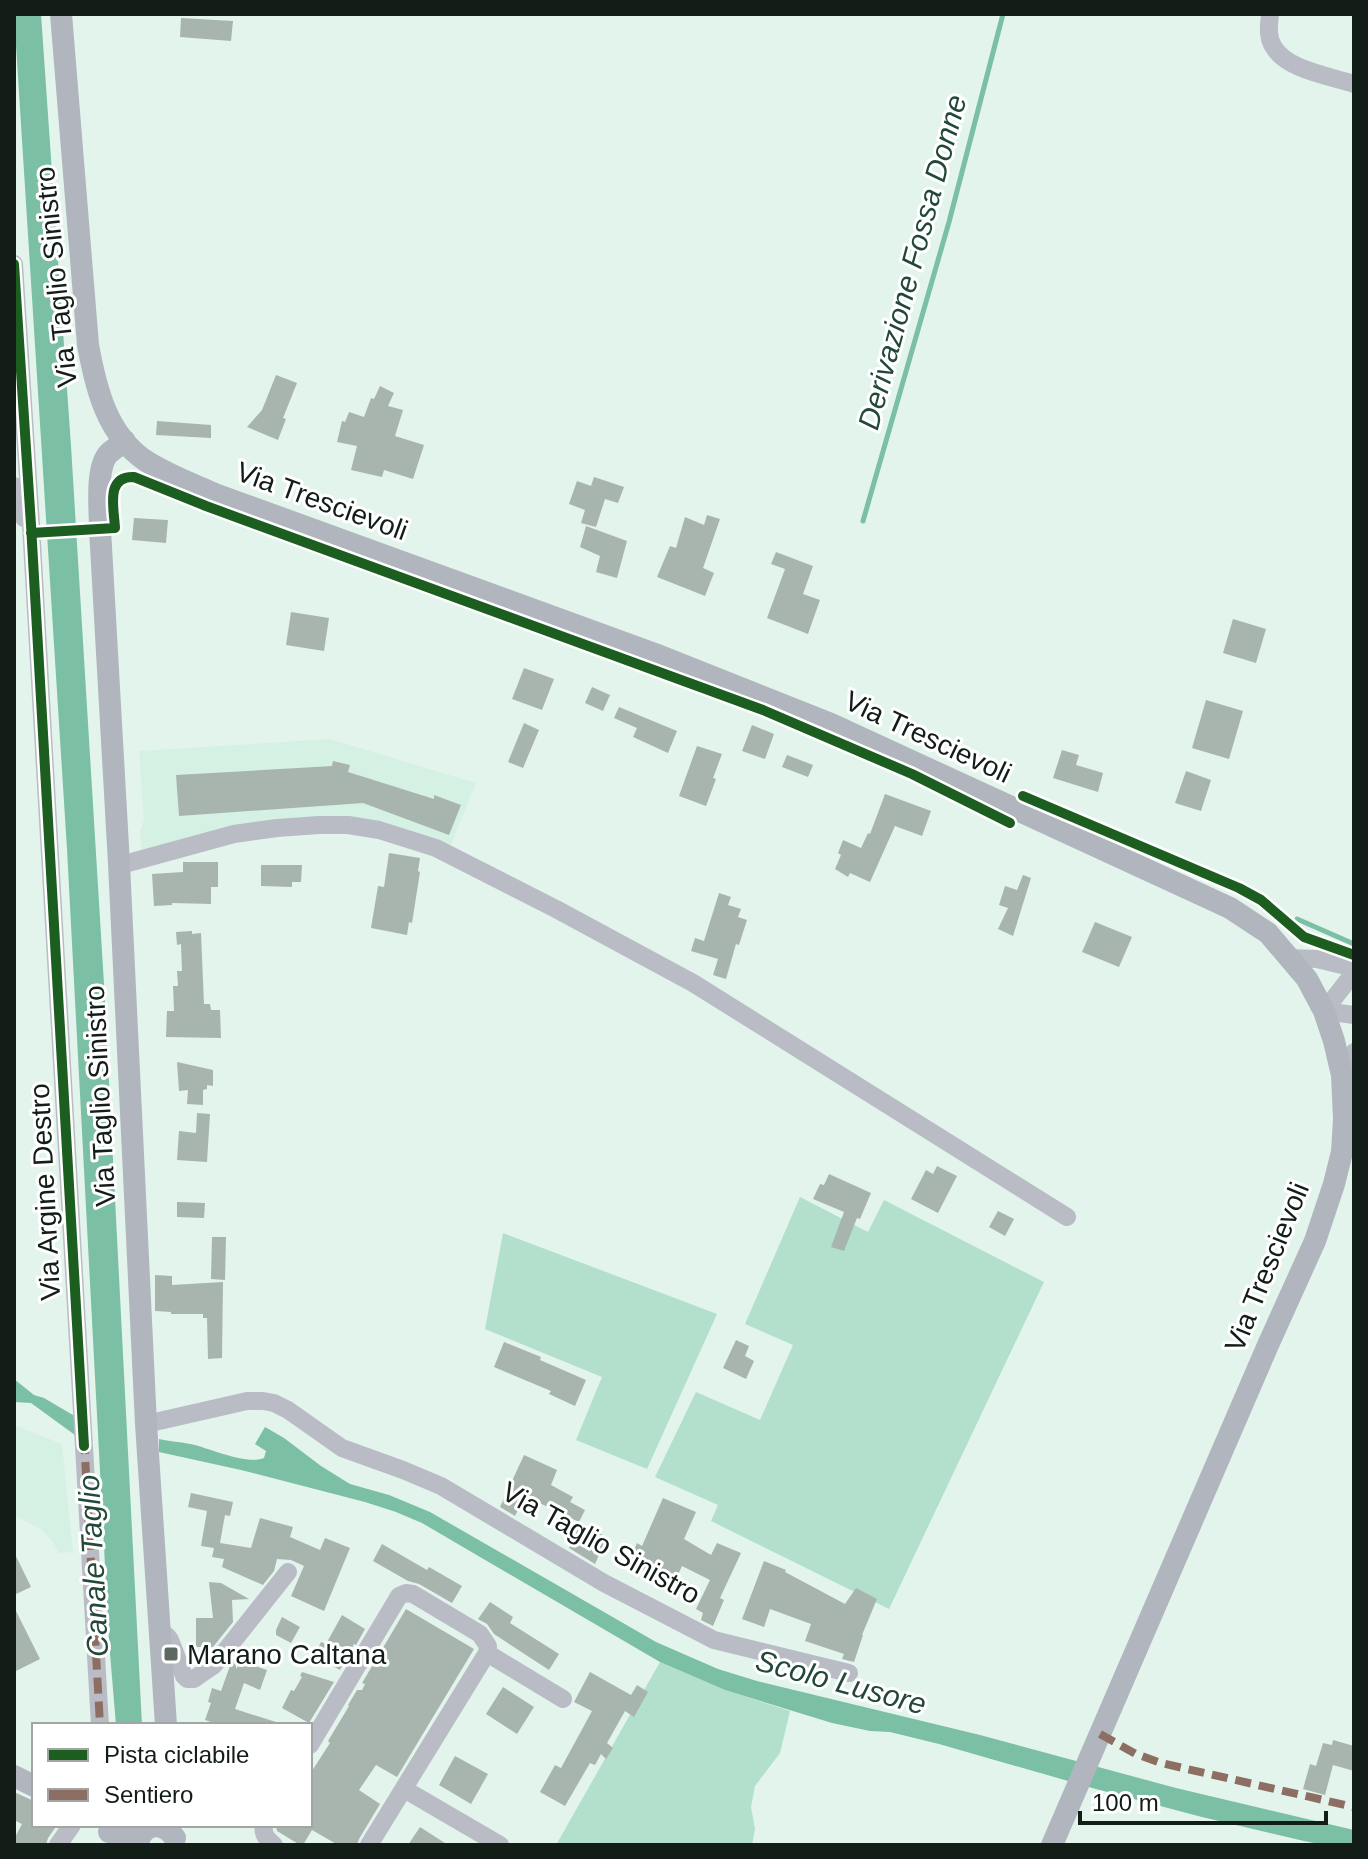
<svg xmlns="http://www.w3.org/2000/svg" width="1368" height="1859" viewBox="0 0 1368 1859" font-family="Helvetica,sans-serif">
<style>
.built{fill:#d5f1e4}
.green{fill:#b2e0cc}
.water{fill:#7bbfa5}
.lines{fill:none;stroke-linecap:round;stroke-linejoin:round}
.stream{stroke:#7bbfa5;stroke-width:5}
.building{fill:#a8b5af}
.minor{stroke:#babcc5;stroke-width:18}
.major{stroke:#b1b5bd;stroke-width:22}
.quiet{stroke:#8d6e63;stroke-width:8;stroke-dasharray:16 8;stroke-linecap:butt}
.cycleway-casing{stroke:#fff;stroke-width:15}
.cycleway{stroke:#1b5e20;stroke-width:10}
.poi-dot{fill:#5c6862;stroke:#fff;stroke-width:3}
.labels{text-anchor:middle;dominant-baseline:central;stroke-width:6;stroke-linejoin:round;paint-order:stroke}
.street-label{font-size:28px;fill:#131d18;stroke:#fff}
.poi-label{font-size:28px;fill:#131d18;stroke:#fff;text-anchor:start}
.water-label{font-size:30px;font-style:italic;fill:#214839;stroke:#fff}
</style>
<rect width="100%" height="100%" fill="#e3f4ec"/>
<path class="built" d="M330 739 476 783 449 849 371 820 142 853 140 831 144 820 139 751Z
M14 1425 62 1444 73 1552 59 1553 53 1542 42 1530 14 1515Z"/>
<path class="green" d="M800 1197 868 1232 884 1200 1044 1282 889 1609 711 1521 718 1505 655 1477 696 1392 760 1420 793 1345 745 1324Z
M503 1233 717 1314 647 1469 576 1440 602 1377 485 1329Z
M660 1662 725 1690 790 1711 780 1753 755 1786 751 1807 755 1829 752 1845H556Z"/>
<path class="water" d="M14 14H41L71 446 104 984 142 1725H116L109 1641 67 849Z
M14 1379 34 1395 44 1398 78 1418 75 1435 31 1403 14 1402Z
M265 1427 284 1438 321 1466 350 1484 389 1495 430 1512 656 1642 718 1669 757 1681 980 1735 1176 1788 1354 1830V1845H1324L1304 1841 1202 1817 1096 1789 939 1744 890 1732 870 1731 832 1723 725 1690 660 1662 422 1523 396 1512 365 1502 241 1470 159 1452V1439C173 1442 182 1442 195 1445 213 1450 248 1465 264 1458L266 1451 255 1444Z"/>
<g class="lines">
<path class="stream" d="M863 521 949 222 1003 14
M1297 919 1354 944"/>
</g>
<path class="building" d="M181 18 233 21 231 41 180 37Z
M276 375 297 383 283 418 286 419 278 440 247 427 262 410Z
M380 386 394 393 388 406 403 410 395 436 424 445 413 479 384 470 382 477 351 470 357 446 337 442 342 421 345 422 349 412 364 417 371 398 374 399Z
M157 421 211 425V438L156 435Z
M594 477 624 487 618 503 605 499 596 527 581 523 585 510 569 504 577 481 591 486Z
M707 515 720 519 703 568 714 573 705 596 657 577 670 546 676 548 685 517 704 525Z
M134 518 168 520 166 543 132 540Z
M586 526 627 541 617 578 596 572 600 556 580 547Z
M776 552 813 566 803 594 820 600 808 634 767 618 785 569 771 564Z
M291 612 329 618 324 651 286 645Z
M1233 619 1266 629 1256 663 1223 653Z
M524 668 554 679 542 710 512 699Z
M592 687 610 695 603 711 585 703Z
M1206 700 1243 711 1229 759 1192 748Z
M619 707 677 731 668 753 633 737 637 728 614 718Z
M524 723 539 730 523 768 508 762Z
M752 725 774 734 765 759 742 751Z
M697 746 722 754 713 778 716 779 706 806 679 796Z
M1062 750 1079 755 1076 765 1103 773 1098 792 1053 778Z
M787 755 813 765 808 777 782 767Z
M333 761 350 765 348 772 434 799V795L461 805 449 835 363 803 179 816 176 775 332 766Z
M1186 771 1211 780 1201 811 1175 803Z
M885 794 931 811 922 836 895 826 870 882 850 873 848 877 835 869 841 855 838 853 843 840 861 848 868 833 870 834Z
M389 853 420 858 418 871 420 872 412 923 409 922 407 935 371 928 378 886 384 887Z
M183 862H218V887H211V904L172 903V905L154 906 152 874 183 872Z
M261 865H302L301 882H292V887L261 886Z
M1023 875 1031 878 1013 936 998 929 1008 908 999 905 1005 886 1017 890Z
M719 893 731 897 728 905 741 909 738 917 747 920 739 945 736 944 726 979 713 975 718 959 691 951 695 938 704 941Z
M1095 922 1132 937 1119 967 1082 952Z
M192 931V934L201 933 204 1004H210L211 1010H220L221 1038 166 1037 167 1011H174L173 986H178L177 971H182L181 944 177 945 176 932Z
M177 1062 213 1070V1086L207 1085V1089L203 1090V1105L187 1104 188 1090 179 1091Z
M197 1113 210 1114 207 1162 177 1160 179 1131 196 1133Z
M937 1166 957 1176 938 1213 911 1199 926 1170 933 1174Z
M829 1174 871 1193 860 1219 857 1218 844 1251 831 1247 844 1212 813 1199 820 1184 824 1185Z
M177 1202 205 1203 204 1218 177 1217Z
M998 1211 1014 1219 1005 1236 989 1227Z
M212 1237H226L225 1280 211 1279Z
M155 1275 172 1276V1285L223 1282 222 1358 208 1359 207 1318H203V1314H171V1312L155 1311Z
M736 1340 749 1346 745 1356 754 1361 746 1379 723 1368Z
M504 1342 541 1357 540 1360 586 1380 575 1406 549 1394 551 1391 494 1367Z
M524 1455 557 1470 551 1485 573 1497 570 1502 585 1510 579 1522 525 1496 515 1516 500 1507Z
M191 1493 233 1502 230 1516 225 1515 220 1543 251 1548 260 1518 293 1527 290 1537 320 1550 325 1538 350 1548 324 1611 291 1596 304 1566 291 1560 277 1559 274 1571 263 1585 222 1567 224 1559 212 1557 214 1548 201 1546 207 1511 188 1507Z
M663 1498 696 1512 684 1539 711 1555 717 1543 741 1553 720 1598 724 1600 713 1626 701 1620 703 1613 696 1609 710 1580 682 1566 674 1584 628 1563 637 1543 642 1546Z
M580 1524 607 1537 595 1564 569 1548Z
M382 1544 427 1570 429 1567 462 1586 452 1603 419 1584 408 1581 373 1561Z
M14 1552 31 1587 14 1595Z
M764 1561 786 1570 785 1572 845 1604 856 1588 877 1599 862 1635H863L854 1662 842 1659 844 1654 805 1641 811 1624 770 1609 764 1627 742 1619Z
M209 1582 221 1583 249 1599 232 1600 233 1622 213 1647H196V1618H213Z
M490 1602 513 1617 510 1623 559 1654 549 1670 494 1634 487 1624 478 1619Z
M14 1607 40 1659 14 1672Z
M406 1609 474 1649 397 1777 376 1765 359 1790 380 1804 359 1839 357 1845H338L312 1830 303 1845H300L277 1831 276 1825H310V1774L330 1743 328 1741 349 1706 348 1705 357 1690H362L365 1684 362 1683Z
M342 1615 365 1629 356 1645 354 1644 340 1670 314 1656 321 1642 326 1644Z
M282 1617 300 1627 291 1643 276 1635V1630Z
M236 1657V1669L241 1661 267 1670 260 1690 244 1683 235 1709 276 1722V1725H220L205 1720 211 1703 208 1702 212 1688 221 1691 231 1663Z
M302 1672 334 1682 309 1723 282 1708 291 1690 294 1691 302 1677 300 1676Z
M590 1672 631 1695 637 1685 648 1692 634 1717 625 1711 607 1743 613 1748 606 1759 601 1754 595 1765 590 1763 565 1806 540 1792 555 1765 561 1768 592 1711 574 1702Z
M503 1687 534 1707 517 1734 486 1714Z
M1333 1740 1354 1746V1771L1333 1765 1325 1795 1303 1789 1310 1764 1316 1766 1323 1743 1332 1745Z
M455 1756 488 1774 471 1804 439 1785Z
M14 1792 34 1801V1825H57L48 1838 46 1845H14V1839L22 1824 14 1820Z
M420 1827 448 1845H408Z"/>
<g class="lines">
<path class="minor" d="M1270 14C1269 25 1267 36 1273 46 1286 70 1330 76 1354 84
M14 264 31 525 100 1725
M14 486 24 518
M119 864 128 863 234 834 277 828 319 825H348L379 830 436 848 556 909 693 983 1067 1217
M1290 958 1317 959 1354 968
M1354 977 1349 979 1324 1011 1354 1015
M1342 1075 1354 1052
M146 1424 247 1401H263L274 1403 288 1410 342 1448 403 1470 441 1486 604 1583 714 1640 849 1673
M161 1636H167L170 1640 184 1676 187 1679H194L201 1674 214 1665 288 1572
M310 1745 399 1596 406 1593 413 1594 480 1634 488 1646 487 1653 563 1699
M404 1789 500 1845
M264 1825C262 1834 267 1840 274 1845
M58 1845 72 1825
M369 1845 487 1653"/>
<path class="major" d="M61 14 88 345C96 389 107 435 146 461 168 475 192 484 215 494L655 654 831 724 1230 908 1268 933 1307 979 1324 1011 1334 1041 1342 1075 1344 1119 1342 1152 1334 1184 1315 1241 1268 1345 1052 1845
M125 441C120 445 114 449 109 453 95 467 100 510 100 529L119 864 146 1424 166 1725
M14 1776 34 1786
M109 1832 142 1833
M137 1845C143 1823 162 1820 175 1838"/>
<path class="quiet" d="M84 1438 100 1725
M1100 1734 1136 1754 1161 1763 1354 1807"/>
<g class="cycleway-casing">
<path id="cycleway" d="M14 264 31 525 84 1446
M31 533 115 528C114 508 105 476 134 477L206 506 763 710 912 774 1010 823
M1023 796 1239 888 1261 900 1304 937 1354 955"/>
</g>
<use href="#cycleway" class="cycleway"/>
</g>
<rect class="poi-dot" x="163" y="1646" width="16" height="16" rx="4"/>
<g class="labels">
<g class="street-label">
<text transform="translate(56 277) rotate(-96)">Via Taglio Sinistro</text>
<text transform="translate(322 501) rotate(20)">Via Trescievoli</text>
<text transform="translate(928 737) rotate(25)">Via Trescievoli</text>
<text transform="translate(100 1096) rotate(-93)">Via Taglio Sinistro</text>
<text transform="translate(45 1192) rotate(-93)">Via Argine Destro</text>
<text transform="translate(1267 1267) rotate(-68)">Via Trescievoli</text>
<text transform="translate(601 1543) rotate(29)">Via Taglio Sinistro</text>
</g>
<g class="poi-label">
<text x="187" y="1654">Marano Caltana</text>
</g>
<g class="water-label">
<text transform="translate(912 262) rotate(-75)">Derivazione Fossa Donne</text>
<text transform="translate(93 1566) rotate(-93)">Canale Taglio</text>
<text transform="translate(841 1682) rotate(15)">Scolo Lusore</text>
</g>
</g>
<rect width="1368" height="1859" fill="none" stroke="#131d18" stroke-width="32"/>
<rect x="32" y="1723" width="280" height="104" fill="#ffffff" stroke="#a1a5a3" stroke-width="2"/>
<rect x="48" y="1749" width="40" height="12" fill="#1b5e20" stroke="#a1a5a3" stroke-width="2"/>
<text x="104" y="1763" font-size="24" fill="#131d18">Pista ciclabile</text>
<rect x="48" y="1789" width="40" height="12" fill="#8d6e63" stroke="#a1a5a3" stroke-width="2"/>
<text x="104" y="1803" font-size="24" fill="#131d18">Sentiero</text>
<path d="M1080 1811v12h246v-12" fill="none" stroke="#131d18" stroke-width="4"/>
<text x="1092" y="1811" font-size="24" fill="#131d18" stroke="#ffffff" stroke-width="6" paint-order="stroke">100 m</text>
</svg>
